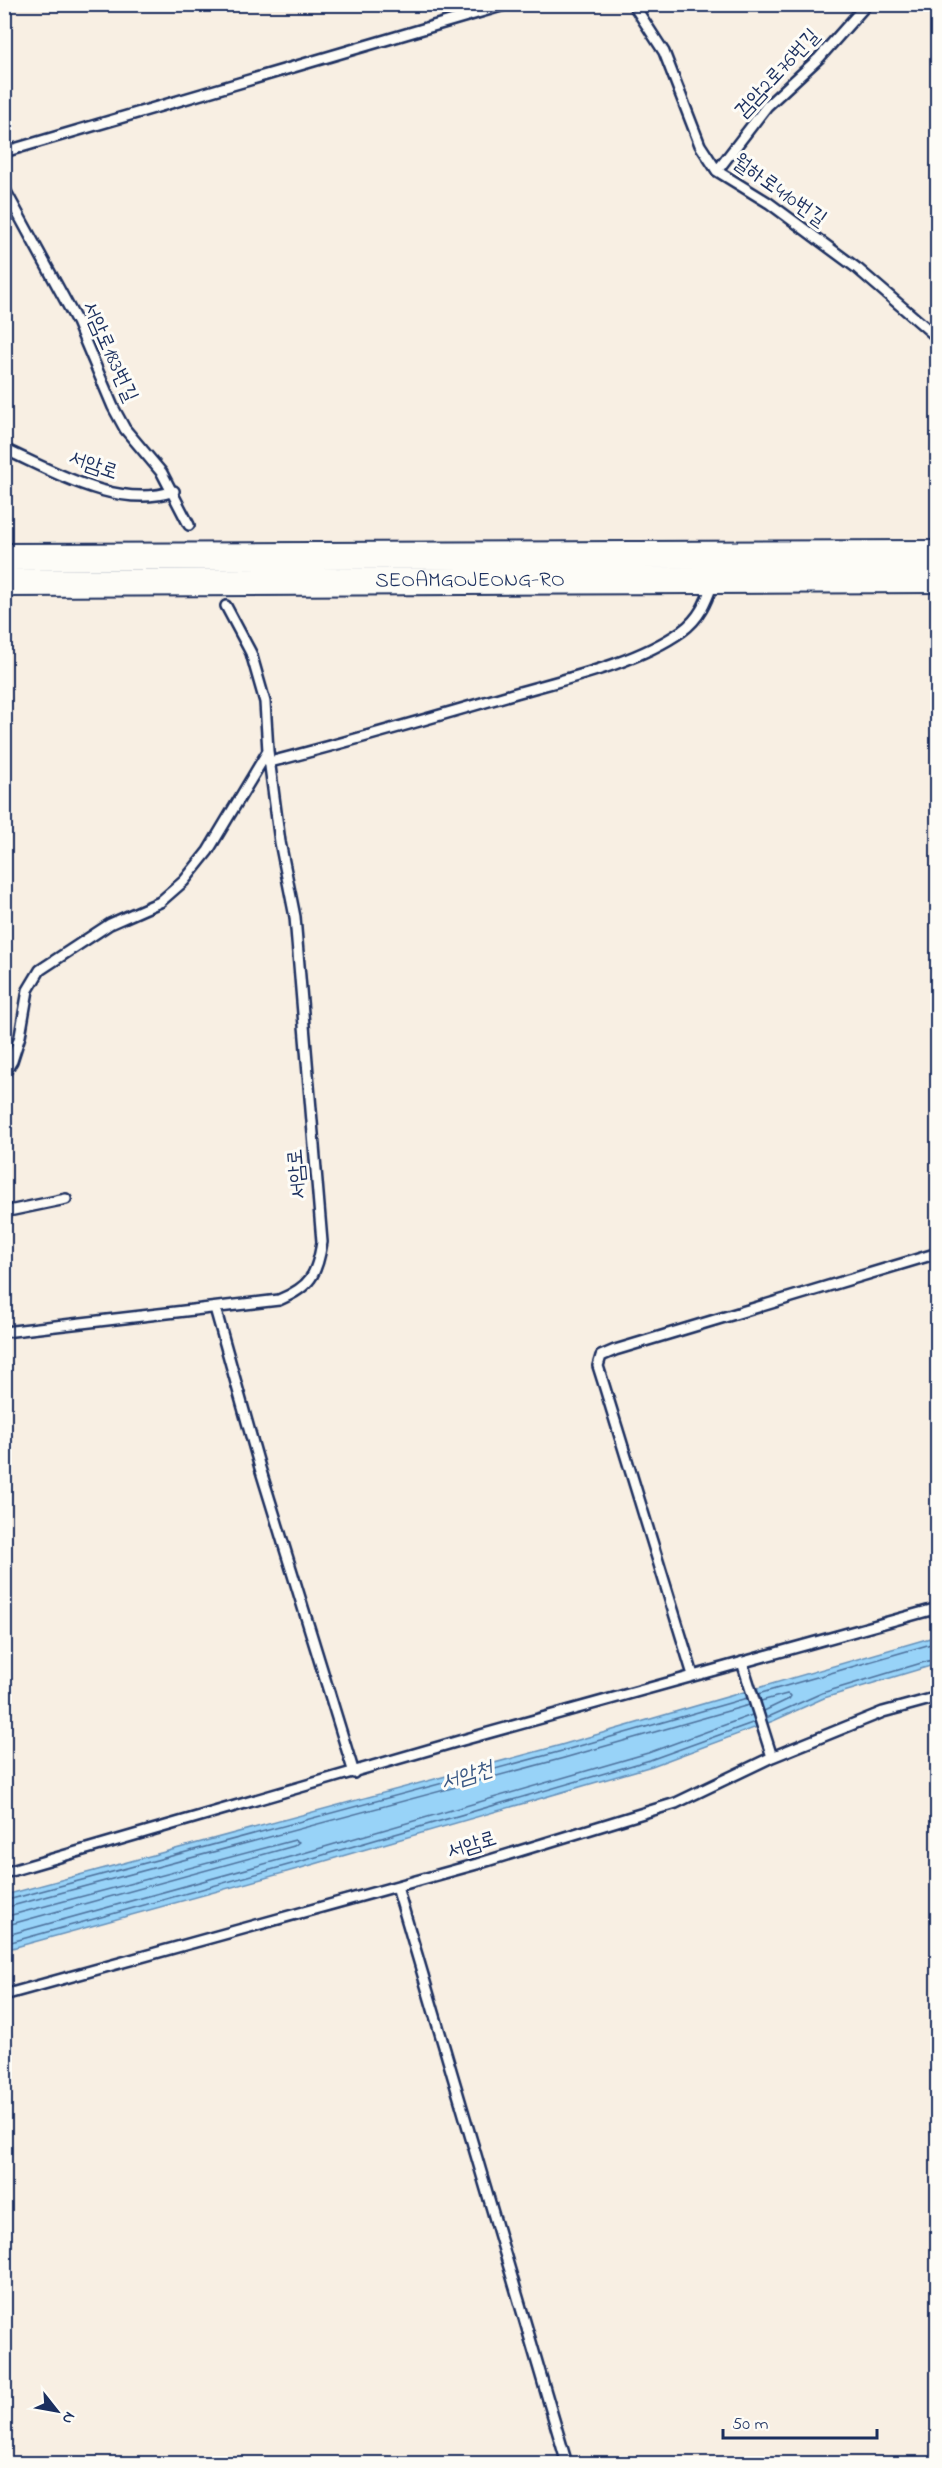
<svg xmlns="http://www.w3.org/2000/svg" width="942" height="2468" viewBox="0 0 942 2468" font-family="'Indie Flower','Poor Story',sans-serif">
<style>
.water{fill:#98d3f8;stroke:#6691ba;stroke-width:1.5}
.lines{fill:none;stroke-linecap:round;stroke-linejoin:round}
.shore{stroke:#4d719c;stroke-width:1.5}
.service-casing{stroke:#1b2f5e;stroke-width:14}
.secondary-casing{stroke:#1b2f5e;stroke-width:30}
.service{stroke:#fdfcf7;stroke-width:9}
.secondary{stroke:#fdfcf7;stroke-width:26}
.labels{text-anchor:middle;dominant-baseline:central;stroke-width:6;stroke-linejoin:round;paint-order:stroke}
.street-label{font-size:21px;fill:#1b2f5e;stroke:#fdfcf7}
.water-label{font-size:22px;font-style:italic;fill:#3a5884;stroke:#fdfcf7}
</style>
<rect width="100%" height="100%" fill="#f8efe3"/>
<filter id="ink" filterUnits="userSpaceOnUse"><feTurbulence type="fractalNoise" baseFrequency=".0167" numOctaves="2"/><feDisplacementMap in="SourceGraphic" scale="12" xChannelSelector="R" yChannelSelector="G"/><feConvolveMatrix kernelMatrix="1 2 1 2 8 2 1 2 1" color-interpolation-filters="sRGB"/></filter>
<g filter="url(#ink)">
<path class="water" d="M937 1636V1664L824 1698 773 1721 652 1766 301 1868 5 1950V1895L561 1745Z"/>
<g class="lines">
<path class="shore" d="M758 1694 938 1642
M761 1701 787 1694 791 1696 789 1699 764 1711
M766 1718 822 1693 938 1658
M4 1901 562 1751 747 1698
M4 1908 564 1758 749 1705
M4 1917 295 1840 299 1842 294 1846 4 1926
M4 1936 297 1855 648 1753 752 1715
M4 1944 299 1862 650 1760 755 1722"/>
<g class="service-casing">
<path id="service" d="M633 4 664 52 700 145 717 171 769 203 858 269 938 338
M4 152 508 4
M717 171 767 106 819 58 867 4
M4 188 77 322 113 407 125 429 162 473 189 525
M4 449C55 472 118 510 174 491
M270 762C352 741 434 717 516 693 569 678 637 663 682 631 700 618 706 602 713 583
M4 1074 12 1061 20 1036 28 990 40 970 110 924 160 902 184 881 208 851 268 751
M4 1212 66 1199
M215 1308 260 1468 354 1773
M4 1332 279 1300C310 1287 317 1275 322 1242L295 917 280 842 268 751 265 702 251 653 226 606
M742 1662 772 1757
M693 1675 604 1385 598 1366 601 1356 615 1350 938 1253
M4 1873 459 1741 938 1608
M397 1887 567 2464
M4 1995 477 1864 676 1803 772 1757 883 1712 938 1697"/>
</g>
<g class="secondary-casing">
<g id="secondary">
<path d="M4 557 938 554"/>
<path id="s1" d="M4 583 938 579"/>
</g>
</g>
<use href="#service" class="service"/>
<use href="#secondary" class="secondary"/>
</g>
</g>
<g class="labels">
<g class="street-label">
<text transform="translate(778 74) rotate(-47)">검암2로76번길</text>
<text transform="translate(779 191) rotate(35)">월하로410번길</text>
<text transform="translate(109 352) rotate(66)">서암로183번길</text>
<text transform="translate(93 466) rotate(19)">서암로</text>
<text stroke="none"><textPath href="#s1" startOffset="466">SEOAMGOJEONG-RO</textPath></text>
<text transform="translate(298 1174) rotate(-95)">서암로</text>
<text transform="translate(472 1846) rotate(-17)">서암로</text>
</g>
<g class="water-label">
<text transform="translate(467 1777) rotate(-17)">서암천</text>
</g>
</g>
<rect width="942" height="2468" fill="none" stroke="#fdfcf7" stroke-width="24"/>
<rect x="12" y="12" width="918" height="2444" fill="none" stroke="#1b2f5e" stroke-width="2" filter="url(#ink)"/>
<g transform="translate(57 2411) rotate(121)" stroke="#fdfcf7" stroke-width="4.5" paint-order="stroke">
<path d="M0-4.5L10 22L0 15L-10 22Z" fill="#1b2f5e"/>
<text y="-9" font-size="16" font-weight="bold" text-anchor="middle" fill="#1b2f5e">N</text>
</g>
<path d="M723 2429v9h154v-9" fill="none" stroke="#1b2f5e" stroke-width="3"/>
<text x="732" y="2429" font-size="18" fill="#1b2f5e" stroke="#fdfcf7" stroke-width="4.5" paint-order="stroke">50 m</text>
</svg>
